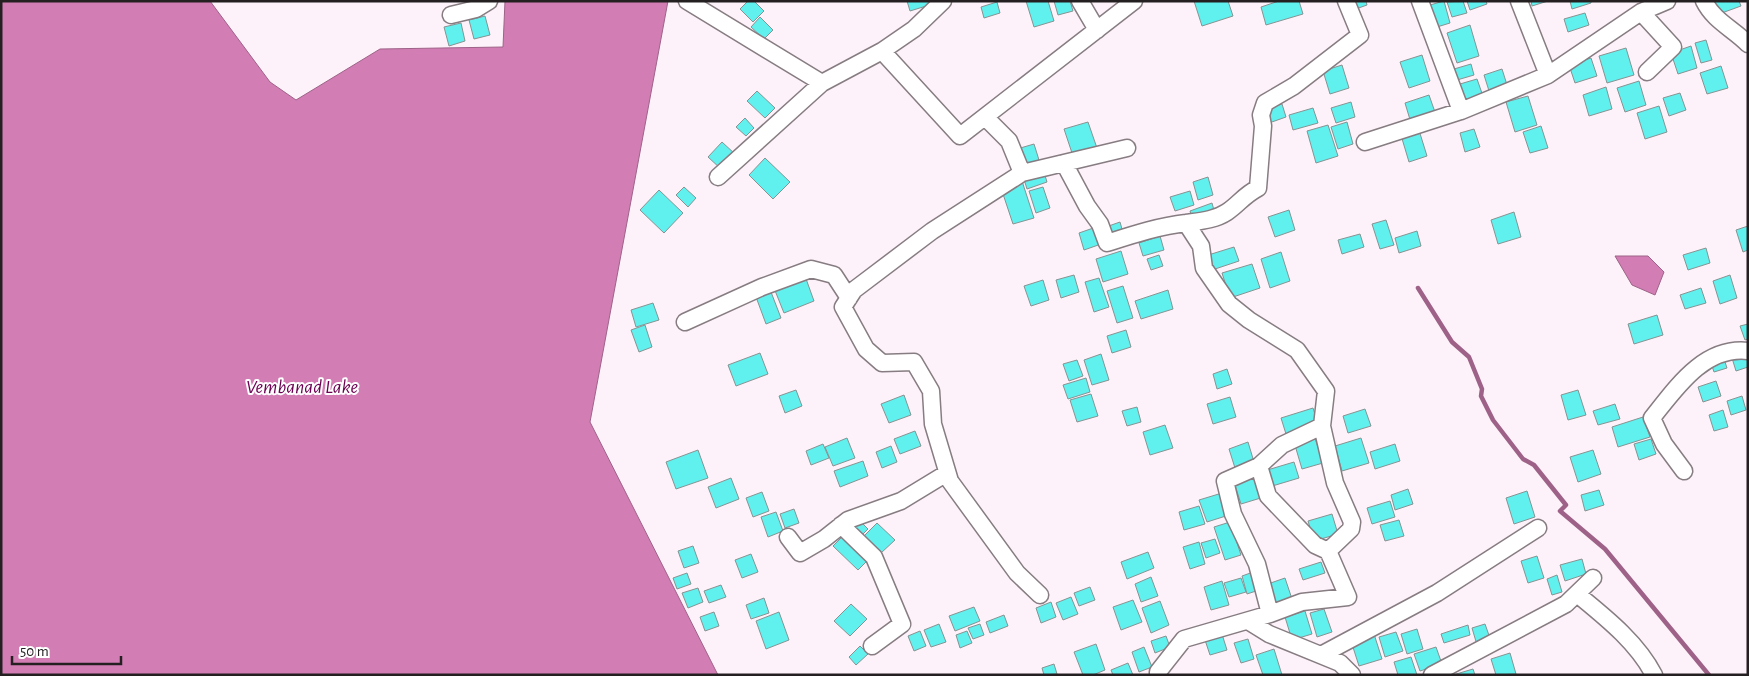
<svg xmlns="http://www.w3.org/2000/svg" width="1749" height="676" viewBox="0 0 1749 676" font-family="'Alegreya Sans',sans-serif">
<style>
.water{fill:#d27eb4;stroke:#9e6288}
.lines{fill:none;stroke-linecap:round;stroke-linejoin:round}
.stream{stroke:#9e6288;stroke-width:4.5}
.building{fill:#60f1ef;stroke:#869392}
.minor-casing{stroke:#867c81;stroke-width:19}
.minor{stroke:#fff;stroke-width:16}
.labels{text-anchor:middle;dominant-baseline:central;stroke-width:4;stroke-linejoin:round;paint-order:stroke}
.water-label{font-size:20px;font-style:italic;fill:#6b0052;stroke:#fff}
</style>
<rect width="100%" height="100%" fill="#fdf2f9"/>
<path class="water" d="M1 1H210L270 82 296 100 380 49 503 47 505 1H668L590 422 718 675H1Z
M1615 256H1648L1664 272 1655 295 1632 285Z"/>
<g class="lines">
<path class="stream" d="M1418 288 1452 342 1469 357 1482 389 1481 396 1493 420 1523 459 1534 465 1566 505 1560 511 1605 549 1709 675"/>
</g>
<path class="building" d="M748 1H754L764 11 753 22 740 9Z
M907 1H936V3L910 11Z
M1026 1H1048L1054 21 1034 27Z
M1054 1H1070L1073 11 1058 15Z
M1194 1H1228L1233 16 1202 26Z
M1279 1H1299L1303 14 1266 25 1261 7Z
M1350 1H1366L1367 5 1353 10Z
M1444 1 1450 23 1437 27 1430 5Z
M1463 1 1467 13 1452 17 1447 2Z
M1467 1H1486L1487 4 1470 10Z
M1531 1H1548L1532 6Z
M1570 1H1591V3L1572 9Z
M1714 1H1739L1741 6 1719 14Z
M997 2 1000 13 984 18 981 7Z
M1585 13 1589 25 1568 32 1564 19Z
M485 16 490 35 474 39 469 20Z
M760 17 773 30 764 39 751 27Z
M461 23 465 41 449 46 444 27Z
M1470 25 1479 56 1457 63 1447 33Z
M1706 40 1712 60 1701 63 1695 43Z
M1691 46 1697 68 1678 74 1671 53Z
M1626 48 1634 75 1607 83 1599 56Z
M1422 55 1430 81 1409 88 1400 62Z
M1591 58 1597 76 1575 83 1569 65Z
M1471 64 1474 75 1457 80 1454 69Z
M1342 65 1349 88 1330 94 1323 71Z
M1721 66 1728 88 1707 94 1700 73Z
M1502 69 1508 88 1490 94 1484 75Z
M1477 79 1484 99 1466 105 1460 84Z
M1639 81 1646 105 1625 112 1617 88Z
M1606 87 1612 109 1589 116 1583 95Z
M757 91 775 108 765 118 747 101Z
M1680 93 1686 110 1669 116 1663 98Z
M1429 95 1436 115 1411 123 1405 103Z
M1528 96 1537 125 1515 132 1506 102Z
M1351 102 1355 117 1336 123 1331 108Z
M1282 104 1286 117 1269 123 1265 109Z
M1659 106 1667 132 1645 139 1637 113Z
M1313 108 1318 123 1293 130 1289 115Z
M745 118 754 128 746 136 736 127Z
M1088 122 1098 151 1074 159 1064 129Z
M1347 122 1353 144 1338 149 1331 127Z
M1328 125 1338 156 1316 163 1307 131Z
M1541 126 1548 148 1530 153 1523 132Z
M1418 127 1427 156 1409 162 1400 132Z
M1474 129 1480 147 1465 152 1460 133Z
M722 142 735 154 721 169 708 157Z
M1034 144 1039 160 1022 166 1017 149Z
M765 158 790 182 773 199 749 175Z
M1043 169 1047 182 1027 189 1023 176Z
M1208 177 1213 195 1198 200 1193 182Z
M1022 181 1034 218 1013 224 1001 188Z
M684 187 696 198 688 207 676 195Z
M1043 187 1050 208 1036 213 1029 191Z
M659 190 683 213 664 233 640 210Z
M1190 191 1194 205 1175 211 1170 197Z
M1212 203 1215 214 1193 221 1190 211Z
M1289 210 1295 230 1275 237 1268 217Z
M1514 212 1521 237 1498 244 1491 220Z
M1386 220 1394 245 1380 249 1372 224Z
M1120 222 1124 236 1107 241 1103 228Z
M1099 226 1104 243 1084 250 1079 233Z
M1748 226V250L1743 252 1736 230Z
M1417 231 1421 246 1399 253 1395 238Z
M1360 234 1364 247 1342 254 1338 240Z
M1160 236 1164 250 1143 256 1139 243Z
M1234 247 1239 261 1209 271 1205 256Z
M1706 248 1710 263 1688 270 1683 255Z
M1121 251 1128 274 1103 282 1096 259Z
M1281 252 1290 281 1270 288 1261 259Z
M1159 255 1163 266 1151 270 1147 259Z
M1252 264 1260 288 1230 298 1222 273Z
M1074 275 1079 292 1061 298 1056 280Z
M1730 275 1737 298 1720 304 1713 281Z
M805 276 814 301 784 313 774 288Z
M1099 278 1109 307 1094 312 1085 282Z
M1043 280 1049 300 1031 306 1024 286Z
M1123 286 1133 318 1117 323 1107 291Z
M1701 288 1706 303 1685 309 1680 295Z
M1168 290 1173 309 1141 319 1135 301Z
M771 292 781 318 766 324 756 297Z
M653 303 659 320 636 327 631 310Z
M1657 315 1663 335 1634 344 1628 324Z
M1748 324V339L1745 340 1740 326Z
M645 325 652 347 639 352 631 330Z
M1126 330 1131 347 1112 353 1107 336Z
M760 353 768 374 736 386 728 365Z
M1748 353V367L1736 371 1732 358Z
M1101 354 1109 380 1092 385 1084 360Z
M1723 356 1727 368 1714 372 1710 360Z
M1077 360 1083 376 1069 381 1063 364Z
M1227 369 1232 384 1217 389 1213 374Z
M1086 378 1090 392 1068 399 1063 385Z
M1716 381 1721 396 1703 402 1698 387Z
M796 390 802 406 785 413 779 396Z
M1578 390 1586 415 1568 420 1561 395Z
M1091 394 1098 416 1077 422 1070 400Z
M904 395 911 415 889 423 881 404Z
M1742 396 1746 410 1731 415 1727 401Z
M1230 397 1236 417 1213 424 1207 404Z
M1615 404 1620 419 1598 425 1593 411Z
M1137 407 1141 422 1127 426 1122 411Z
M1313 408 1318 424 1286 434 1281 418Z
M1365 409 1371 426 1348 433 1343 416Z
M1723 410 1728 427 1714 431 1709 415Z
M1643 417 1650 437 1618 447 1612 427Z
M1165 425 1173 448 1150 455 1143 432Z
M915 431 921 446 900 454 894 439Z
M1314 435 1323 463 1302 469 1294 442Z
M847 438 855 458 833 466 825 447Z
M1361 438 1369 463 1342 471 1335 446Z
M1651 439 1656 454 1639 460 1634 444Z
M1248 442 1254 462 1235 468 1229 449Z
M823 444 829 458 811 465 806 451Z
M1395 444 1400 461 1375 469 1370 452Z
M891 446 897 462 882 468 876 452Z
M698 450 708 478 676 489 666 462Z
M1593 450 1601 474 1578 482 1570 457Z
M863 461 868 476 840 487 834 471Z
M1294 462 1299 478 1269 487 1264 471Z
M1257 475 1264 497 1241 504 1234 482Z
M731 478 739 499 716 508 708 487Z
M1408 489 1413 504 1395 510 1391 495Z
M1599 490 1604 505 1585 511 1581 495Z
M1527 491 1535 517 1514 524 1506 498Z
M762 492 769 511 753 517 746 498Z
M1222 493 1229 515 1207 522 1199 500Z
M1390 501 1395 517 1372 524 1367 508Z
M1199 506 1205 524 1184 530 1179 512Z
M794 509 799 523 785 528 780 514Z
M776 512 783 531 768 537 761 517Z
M1332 514 1338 534 1314 541 1308 521Z
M856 517 868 529 859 538 847 527Z
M1399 520 1404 536 1385 541 1380 525Z
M1230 522 1241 555 1225 560 1214 527Z
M877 523 895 540 881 553 864 536Z
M847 532 871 557 858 570 833 546Z
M1215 539 1220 553 1206 558 1201 543Z
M1199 542 1205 564 1190 569 1183 547Z
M693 546 699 563 684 568 678 551Z
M1148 552 1154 568 1127 579 1121 562Z
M751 554 758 572 742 578 735 560Z
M1537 556 1544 578 1528 583 1521 561Z
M1582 559 1586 574 1565 581 1560 565Z
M1321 562 1325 573 1303 580 1299 569Z
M1256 571 1262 589 1247 594 1242 576Z
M687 573 691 584 677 589 673 578Z
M1557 575 1562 592 1552 595 1547 579Z
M1151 577 1158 596 1141 602 1135 584Z
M1241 578 1246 592 1229 597 1224 583Z
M1285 578 1292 599 1272 605 1265 585Z
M1222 581 1229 605 1211 610 1204 587Z
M721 585 726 597 709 603 704 591Z
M1090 587 1095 600 1079 606 1074 593Z
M698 588 703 602 688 608 682 593Z
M1071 597 1078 614 1063 620 1056 603Z
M764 598 769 613 751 619 746 605Z
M1133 600 1142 622 1121 630 1113 607Z
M1160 601 1169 625 1151 633 1142 608Z
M1051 602 1056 617 1041 623 1036 608Z
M851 604 867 619 850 636 834 621Z
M974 607 980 621 955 631 949 616Z
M1324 609 1332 632 1317 637 1310 613Z
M1305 611 1312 634 1292 640 1285 617Z
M714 612 719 626 705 631 700 617Z
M779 612 789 640 766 649 756 621Z
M1004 615 1008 626 990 633 986 622Z
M939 624 946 642 931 647 924 630Z
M980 624 984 635 973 639 968 628Z
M1485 624 1491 641 1477 645 1472 628Z
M1468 625 1470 635 1444 643 1441 634Z
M1417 629 1423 649 1407 654 1401 634Z
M920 631 926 646 914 651 908 636Z
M967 631 972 643 960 648 956 635Z
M1221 631 1227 650 1210 655 1204 637Z
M1396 632 1403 651 1385 657 1379 637Z
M1374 634 1382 659 1359 666 1351 641Z
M1166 636 1170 647 1155 653 1151 641Z
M1248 639 1254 659 1241 663 1234 643Z
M1096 644 1105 670 1093 675H1083L1074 652Z
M860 646 868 654 856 665 849 657Z
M1144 647 1152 667 1139 672 1132 652Z
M1436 647 1442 664 1420 671 1414 654Z
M1274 649 1282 675H1263L1256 655Z
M1510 653 1516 674 1496 675 1491 659Z
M1411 657 1417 675H1398L1394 662Z
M1128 663 1133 675H1113L1111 670Z
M1054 664 1057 674 1044 675 1042 668Z
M1473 669 1475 675H1453Z"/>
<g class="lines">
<g class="minor-casing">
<path id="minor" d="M687 1 822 83 882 51 960 136 1134 1
M1080 1 1097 30
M1420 1 1461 111
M1519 1 1548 75
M1704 1C1714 21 1732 28 1748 44
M1641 12 1673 47 1647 72
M451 15 476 9 489 1
M882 51 914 29 943 1
M985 117 1009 141 1022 173 932 231 854 290 843 307 866 349 882 363 914 362 931 391 933 424 950 481 1017 573 1040 595
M1365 142 1461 111 1548 75 1641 12 1667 1
M1064 163 1087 206 1100 224 1107 243C1132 235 1159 226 1186 223 1200 221 1215 220 1227 212 1239 204 1243 196 1258 188L1263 126 1261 115 1265 103 1294 86 1360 35 1346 1
M1022 173 1127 148
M718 177 822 83
M685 322 762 287 811 269 834 275 849 298
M1322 426 1335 483 1352 522 1351 529 1328 551
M1259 466 1225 481 1233 514 1257 564 1270 614
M1684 471 1664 444 1652 418C1676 388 1704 346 1748 351
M841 525 874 557 902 624 872 646
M788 537 800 553 824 539 848 520 901 501 947 473
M1577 594C1605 617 1637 642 1654 675
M1248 621 1269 634 1340 663 1352 675
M1321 655 1437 593 1538 528
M1158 675V672L1184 639 1270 614 1302 602 1348 597 1328 551 1315 545 1268 496 1259 466 1282 445 1322 426 1326 391 1297 350 1249 320 1229 304 1204 268 1201 246 1186 223
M1432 675 1566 604 1593 578"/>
</g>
<use href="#minor" class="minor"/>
</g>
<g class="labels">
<g class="water-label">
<text x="302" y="387">Vembanad Lake</text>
</g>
</g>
<rect width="1749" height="676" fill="none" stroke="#242022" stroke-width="5"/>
<path d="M12 656v8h109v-8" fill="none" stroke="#242022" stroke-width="2.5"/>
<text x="20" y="656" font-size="15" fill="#242022" stroke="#ffffff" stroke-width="4" paint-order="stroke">50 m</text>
</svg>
